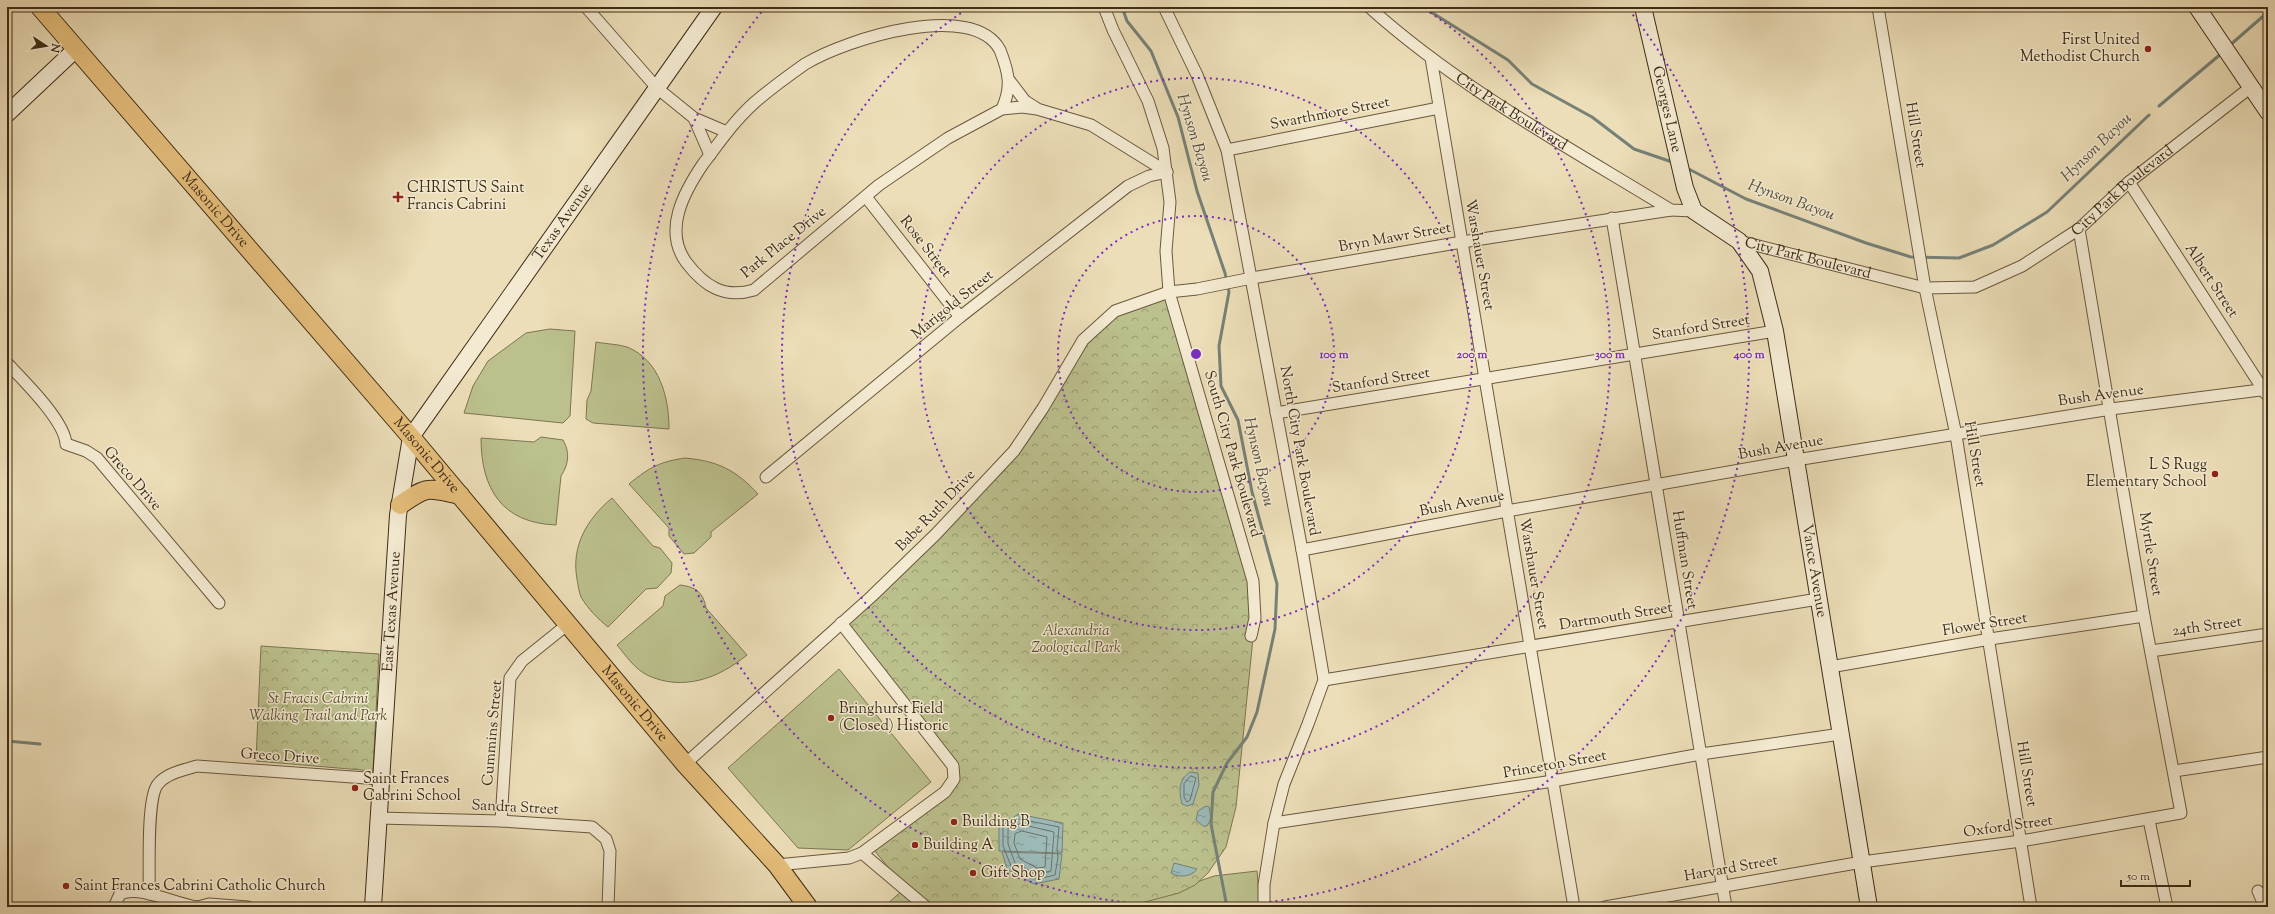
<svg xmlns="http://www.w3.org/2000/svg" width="2275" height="914" viewBox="0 0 2275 914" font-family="'Sorts Mill Goudy',serif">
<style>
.grass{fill:#bbc08d;stroke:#7c7652}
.park{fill:url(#park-crowns);stroke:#7c7652}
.water{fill:url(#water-ripples);stroke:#768177}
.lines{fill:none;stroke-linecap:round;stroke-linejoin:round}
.shore{stroke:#6d7367;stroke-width:1}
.stream{stroke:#768177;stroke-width:3}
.street-casing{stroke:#6a583e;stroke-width:13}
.secondary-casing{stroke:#3e2c16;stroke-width:18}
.primary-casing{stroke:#3e2c16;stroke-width:20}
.street{stroke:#f3ead1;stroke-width:11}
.secondary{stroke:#f3ead1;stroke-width:16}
.primary{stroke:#e6bf7c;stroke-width:18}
.ring{fill:none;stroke:#7b2cbf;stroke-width:2;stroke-dasharray:2 4}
.poi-dot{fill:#8f2418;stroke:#f3ead1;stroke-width:1.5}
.labels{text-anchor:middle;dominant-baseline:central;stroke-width:3;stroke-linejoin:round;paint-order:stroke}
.poi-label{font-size:15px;fill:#3e2c16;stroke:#f3ead1;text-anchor:start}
.street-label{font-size:15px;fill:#3e2c16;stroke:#f3ead1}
.park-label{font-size:15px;font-style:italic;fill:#5d5134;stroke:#f3ead1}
.water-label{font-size:16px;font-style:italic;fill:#56503e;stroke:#f3ead1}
.centre{fill:#7b2cbf;stroke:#f3ead1;stroke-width:2}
.ring-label{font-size:12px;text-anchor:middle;font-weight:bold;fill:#7b2cbf;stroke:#f3ead1;stroke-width:3;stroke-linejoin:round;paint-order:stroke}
</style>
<defs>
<pattern id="park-crowns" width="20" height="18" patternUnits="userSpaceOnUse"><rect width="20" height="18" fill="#bbc08d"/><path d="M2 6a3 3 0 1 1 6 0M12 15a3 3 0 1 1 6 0" fill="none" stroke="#999c72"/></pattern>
<pattern id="water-ripples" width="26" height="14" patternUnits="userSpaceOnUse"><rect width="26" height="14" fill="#9cbab8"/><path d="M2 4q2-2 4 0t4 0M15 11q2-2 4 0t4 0" fill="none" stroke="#819795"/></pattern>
</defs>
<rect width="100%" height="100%" fill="#ecdeb8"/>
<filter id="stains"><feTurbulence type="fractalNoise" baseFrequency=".005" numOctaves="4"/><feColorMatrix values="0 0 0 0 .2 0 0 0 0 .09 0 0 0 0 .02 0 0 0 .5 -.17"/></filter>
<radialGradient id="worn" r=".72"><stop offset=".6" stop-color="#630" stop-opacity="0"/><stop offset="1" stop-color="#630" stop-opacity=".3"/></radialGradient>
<path class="grass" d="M550 329 575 331 570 416 563 423 464 413 473 386 488 361 526 333Z
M596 342C605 344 618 344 627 347 660 360 669 398 669 429L593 423 586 419 587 400 591 391Z
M541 437 563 440C570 452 569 464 561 476L556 525C502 523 481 489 481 438L534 442Z
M685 458C718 461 736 470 758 494L711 532V537L694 553 684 554 669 536V528L629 484C650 467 659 462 685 458Z
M612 498 653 546 660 548 672 563 671 573 657 588 646 589 608 627C598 619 588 609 581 597 579 592 578 585 577 579 571 546 587 519 612 498Z
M680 585C696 587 703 592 706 608L747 655C719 678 683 692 647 675 635 669 626 656 617 645L663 606 665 596Z
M839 669 931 782 848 850 798 848 728 768Z
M1257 871 1260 907H1106L1162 894 1214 876Z"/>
<path class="park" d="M1174 295 1240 535 1255 618 1236 807 1226 847 1208 873 1195 885 1179 893 1126 907H884L905 888 874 850 946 792 955 772 842 623 1013 452 1072 357 1116 311Z
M261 646 379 654 373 771 256 761Z"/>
<path class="water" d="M1190 772 1198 773 1199 785 1193 804 1187 806 1182 804C1179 792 1178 780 1190 772Z
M1206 806 1209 807 1211 819 1207 826H1203L1196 820 1198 811Z
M1018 814 1063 823 1062 853 999 851V828L1001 820 1011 819Z
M1002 852 1062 854 1059 879 1034 884 1007 869Z
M1174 863 1197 869C1192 877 1178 878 1171 873Z"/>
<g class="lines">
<path class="shore" d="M1191 776 1196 778 1190 800 1187 802 1184 797V784Z
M1020 819 1059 827 1057 849 1058 857 1055 875C1035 880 1028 880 1011 866L1003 846V825Z
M1020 824 1054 832 1051 871 1036 874 1015 863 1008 844V829Z
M1022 831 1047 837 1045 867 1037 868 1020 859 1014 843 1015 834Z"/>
<path class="stream" d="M1122 7 1127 21 1151 51 1178 117 1197 191 1225 273 1229 292 1219 346 1221 386 1238 420 1252 492 1277 584 1275 629 1257 712 1247 737 1227 763 1213 792 1211 824 1227 907
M1423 7 1508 60 1532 84 1592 117 1634 149 1675 163
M2229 46 2268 12
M2159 106 2222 53
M1685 167 1746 199 1866 243 1911 257 1959 258 1993 245 2047 212 2149 115
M7 741 40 744"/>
<g class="street-casing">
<g id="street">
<path d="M586 7 657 88 694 118 727 132"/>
<path d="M1104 7 1113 30 1148 101 1163 148 1170 202 1166 251 1169 292 1253 581 1255 618 1251 636"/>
<path d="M1164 7 1197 75 1227 150 1302 550 1324 680 1308 724 1284 784 1274 823 1264 885V907"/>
<path id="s1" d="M1369 7C1459 88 1568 147 1671 210L1694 211"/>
<path d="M1878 7 1925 288 1956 435 2031 907"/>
<path d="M1431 58 1574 907"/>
<path d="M1009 80 1025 101 1036 108"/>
<path d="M1002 109C1012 87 1009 73 1000 50 973 0 848 38 805 64 788 76 770 89 754 103 734 121 719 143 703 164 684 192 663 230 686 262 704 286 724 299 754 290L879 185 948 138 1002 109 1022 107 1037 109 1091 125 1167 172"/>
<path d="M694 118 710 155"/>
<path d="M1227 150 1439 108"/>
<path d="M2129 182 2266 394"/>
<path d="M866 197 960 317"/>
<path d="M1612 218 1726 907"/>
<path id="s2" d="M1739 241 1925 288 1975 287 2022 266 2079 229 2129 182 2251 87"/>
<path d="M7 363C23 380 65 421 66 444L86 451 97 458 219 603"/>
<path d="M1276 413 1775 331"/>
<path d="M766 477 960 317 1128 186 1149 176 1167 172"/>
<path d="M1302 550 1507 511 1796 460 2111 409 2268 389"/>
<path d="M2151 651 2268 634"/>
<path d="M1830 667 1990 639 2144 616"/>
<path d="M1324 680 1818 599"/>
<path d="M685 764 872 596 936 534 1014 451 1043 408 1083 340 1115 311 1169 292 1197 289 1252 278 1462 242 1671 210"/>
<path d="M2174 771 2268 757"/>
<path d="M378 818 501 821 592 827 606 839 610 851 608 907"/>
<path d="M2149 820 2167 907"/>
<path d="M501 821 510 678 522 661 568 624"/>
<path d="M1274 823 1553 781 1701 754 1841 734"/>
<path d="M862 853 926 907"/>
<path d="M777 865 849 858 862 853 945 792 954 779 953 766 841 623"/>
<path d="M2258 891 2265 907"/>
<path d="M149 894C150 873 146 798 158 784 167 773 184 770 197 766L380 779"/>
<path d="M114 907 120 894C141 885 174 904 197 907"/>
<path d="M198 907 209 904 248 907"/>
<path d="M1605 907 1862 862 2021 841 2181 813 2144 616 2079 229"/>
</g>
</g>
<g class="secondary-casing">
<g id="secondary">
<path id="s3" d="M1643 7 1685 188 1694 211 1739 241 1760 271 1775 331 1869 907"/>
<path d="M2197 7 2268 112"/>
<path d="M7 114 76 49"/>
<path id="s4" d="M373 907 398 515 411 437 714 7"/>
</g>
</g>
<g class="primary-casing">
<g id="primary">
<path id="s5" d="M40 7 411 437 685 764 777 865 808 907"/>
<path d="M400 505C429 485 427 488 460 495"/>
</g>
</g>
<use href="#street" class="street"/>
<use href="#secondary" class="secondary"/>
<use href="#primary" class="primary"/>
</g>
<g class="ring">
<circle cx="1196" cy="354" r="138"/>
<circle cx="1196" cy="354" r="276"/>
<path d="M1425 9A414 414 0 1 1 967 9"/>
<path d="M1191 907A553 553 0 0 1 763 10M1629 10A553 553 0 0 1 1201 907"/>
</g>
<g class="poi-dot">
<circle cx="2148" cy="49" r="4"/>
<path d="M396 191h4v4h4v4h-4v4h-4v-4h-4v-4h4z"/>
<circle cx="2215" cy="474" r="4"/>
<circle cx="831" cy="718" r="4"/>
<circle cx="355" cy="788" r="4"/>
<circle cx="954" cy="822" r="4"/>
<circle cx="915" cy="845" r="4"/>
<circle cx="973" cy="873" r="4"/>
<circle cx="66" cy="886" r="4"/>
</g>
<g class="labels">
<g class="poi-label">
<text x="2140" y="40" text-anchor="end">First United<tspan x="2140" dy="17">Methodist Church</tspan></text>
<text x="407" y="188">CHRISTUS Saint<tspan x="407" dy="17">Francis Cabrini</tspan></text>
<text x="2207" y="465" text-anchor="end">L S Rugg<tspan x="2207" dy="17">Elementary School</tspan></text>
<text x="839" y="709">Bringhurst Field<tspan x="839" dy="17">(Closed) Historic</tspan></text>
<text x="363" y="779">Saint Frances<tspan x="363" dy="17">Cabrini School</tspan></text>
<text x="962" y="822">Building B</text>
<text x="923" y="845">Building A</text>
<text x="981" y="873">Gift Shop</text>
<text x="74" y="886">Saint Frances Cabrini Catholic Church</text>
</g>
<g class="street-label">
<text stroke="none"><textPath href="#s3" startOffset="105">Georges Lane</textPath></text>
<text stroke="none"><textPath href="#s1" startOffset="177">City Park Boulevard</textPath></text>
<text transform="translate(1330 114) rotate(-11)">Swarthmore Street</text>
<text transform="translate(1915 135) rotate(81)">Hill Street</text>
<text stroke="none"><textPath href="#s2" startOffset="419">City Park Boulevard</textPath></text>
<text stroke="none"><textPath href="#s5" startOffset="268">Masonic Drive</textPath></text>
<text stroke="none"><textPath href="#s4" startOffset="735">Texas Avenue</textPath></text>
<text transform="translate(1395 238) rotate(-10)">Bryn Mawr Street</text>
<text transform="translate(784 243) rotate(-39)">Park Place Drive</text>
<text transform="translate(925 247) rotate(52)">Rose Street</text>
<text transform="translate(1479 255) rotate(80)">Warshauer Street</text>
<text stroke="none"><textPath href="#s2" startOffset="71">City Park Boulevard</textPath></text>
<text transform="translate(2211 281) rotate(57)">Albert Street</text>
<text transform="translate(953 305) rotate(-39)">Marigold Street</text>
<text transform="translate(1701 328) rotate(-9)">Stanford Street</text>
<text transform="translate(1381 381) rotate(-9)">Stanford Street</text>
<text transform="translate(2101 396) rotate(-8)">Bush Avenue</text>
<text transform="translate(1781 448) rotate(-10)">Bush Avenue</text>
<text transform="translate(1299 451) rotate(80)">North City Park Boulevard</text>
<text transform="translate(1232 454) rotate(74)">South City Park Boulevard</text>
<text transform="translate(1974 454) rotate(80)">Hill Street</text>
<text stroke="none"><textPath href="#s5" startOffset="592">Masonic Drive</textPath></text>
<text transform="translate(132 479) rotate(49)">Greco Drive</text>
<text transform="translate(1462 504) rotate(-11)">Bush Avenue</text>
<text transform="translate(936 511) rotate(-46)">Babe Ruth Drive</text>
<text transform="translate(2150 554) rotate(81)">Myrtle Street</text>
<text transform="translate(1684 560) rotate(81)">Huffman Street</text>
<text stroke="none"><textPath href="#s3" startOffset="606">Vance Avenue</textPath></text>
<text transform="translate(1533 574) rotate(80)">Warshauer Street</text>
<text stroke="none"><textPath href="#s4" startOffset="296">East Texas Avenue</textPath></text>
<text transform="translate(1616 617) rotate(-9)">Dartmouth Street</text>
<text transform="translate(1985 625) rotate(-9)">Flower Street</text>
<text transform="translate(2207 627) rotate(-8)">24th Street</text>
<text stroke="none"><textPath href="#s5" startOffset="916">Masonic Drive</textPath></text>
<text transform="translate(493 733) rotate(-85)">Cummins Street</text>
<text transform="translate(280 757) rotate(4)">Greco Drive</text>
<text transform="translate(1555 765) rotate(-10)">Princeton Street</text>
<text transform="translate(2026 774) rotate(81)">Hill Street</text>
<text transform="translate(515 808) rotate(3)">Sandra Street</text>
<text transform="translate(2008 827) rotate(-8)">Oxford Street</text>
<text transform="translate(1731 869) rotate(-10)">Harvard Street</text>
</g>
<g class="park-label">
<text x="1076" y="631">Alexandria<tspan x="1076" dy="17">Zoological Park</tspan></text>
<text x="318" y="699">St Fracis Cabrini<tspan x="318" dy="17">Walking Trail and Park</tspan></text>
</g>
<g class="water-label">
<text transform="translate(1194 138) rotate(73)">Hynson Bayou</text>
<text transform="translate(2097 148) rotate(-44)">Hynson Bayou</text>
<text transform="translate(1791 201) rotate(20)">Hynson Bayou</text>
<text transform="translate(1258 462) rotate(77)">Hynson Bayou</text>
</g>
</g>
<circle cx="1196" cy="354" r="6" class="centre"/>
<g class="ring-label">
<text x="1334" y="358">100 m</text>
<text x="1472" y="358">200 m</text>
<text x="1610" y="358">300 m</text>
<text x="1749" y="358">400 m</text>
</g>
<rect width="2275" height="914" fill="none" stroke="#ecdeb8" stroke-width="24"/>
<rect x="8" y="8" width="2259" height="898" fill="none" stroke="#3e2c16" stroke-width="2"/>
<rect x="12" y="12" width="2251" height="890" fill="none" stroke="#3e2c16"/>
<g transform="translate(46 46) rotate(102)" stroke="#f3ead1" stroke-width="3" paint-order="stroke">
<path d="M0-3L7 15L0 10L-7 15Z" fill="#3e2c16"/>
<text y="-6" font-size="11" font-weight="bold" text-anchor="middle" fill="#3e2c16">N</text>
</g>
<path d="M2121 880v6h69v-6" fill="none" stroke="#3e2c16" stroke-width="2"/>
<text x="2127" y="880" font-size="12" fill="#3e2c16" stroke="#f3ead1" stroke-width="3" paint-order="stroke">50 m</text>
<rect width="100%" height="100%" filter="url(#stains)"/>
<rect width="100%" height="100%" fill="url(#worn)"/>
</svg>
